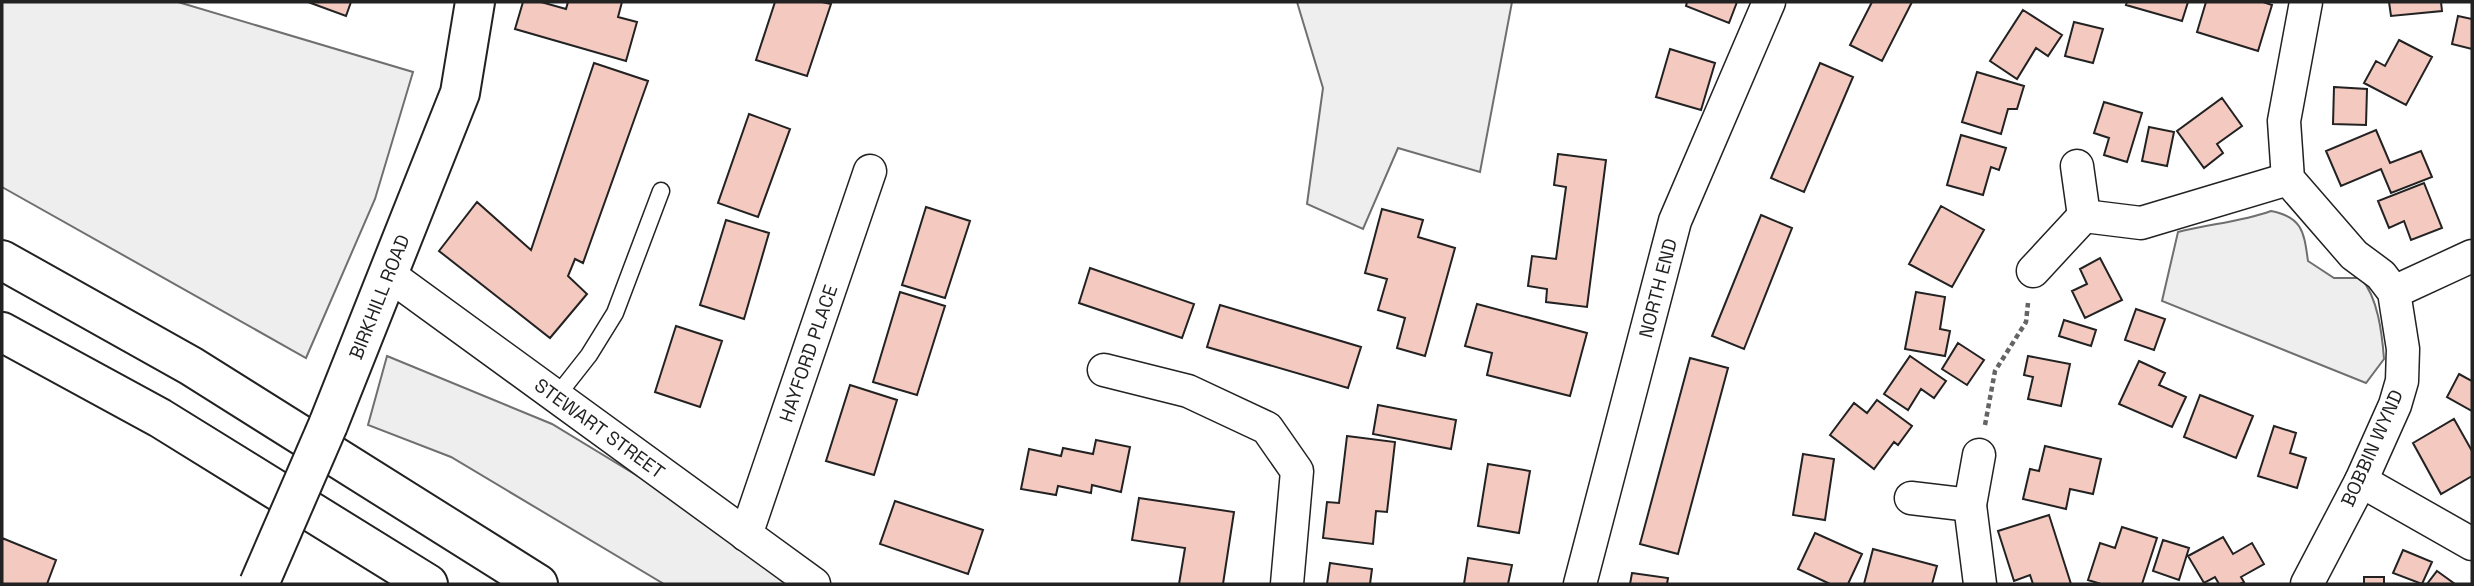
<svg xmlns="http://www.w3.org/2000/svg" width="2474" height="586" viewBox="0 0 2474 586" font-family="'Space Grotesk',sans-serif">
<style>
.green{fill:#eee;stroke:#6f6f6f;stroke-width:2}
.building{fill:#f3c9c0;stroke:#222;stroke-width:2}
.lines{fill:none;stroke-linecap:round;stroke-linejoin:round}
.service-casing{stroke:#222;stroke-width:19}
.minor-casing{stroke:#222;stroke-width:35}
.tertiary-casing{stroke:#222;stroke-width:42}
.motorway-casing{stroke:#222;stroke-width:42}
.path{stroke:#646464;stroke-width:4.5;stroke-dasharray:5 3.5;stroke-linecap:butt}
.service{stroke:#fff;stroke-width:16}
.minor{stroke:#fff;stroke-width:32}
.tertiary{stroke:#fff;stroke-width:38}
.motorway{stroke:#fff;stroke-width:38}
.tertiary-bridge-casing{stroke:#222;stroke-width:42;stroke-linecap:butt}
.tertiary-bridge{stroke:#fff;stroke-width:38}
.labels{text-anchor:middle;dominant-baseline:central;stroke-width:5;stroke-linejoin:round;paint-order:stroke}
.street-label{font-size:19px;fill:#222;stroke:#fff}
</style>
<rect width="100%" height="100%" fill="#fff"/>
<path class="green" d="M2 2H178L413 72 375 199 306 358 2 187Z
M1297 2H1512L1480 172 1398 148 1363 229 1307 204 1323 88Z
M2271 211C2303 217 2304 233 2308 261L2334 278H2361C2378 298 2382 333 2384 359L2366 383 2162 301 2178 232C2209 224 2241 222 2271 211Z
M387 356 552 424 669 495 793 584H664L451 457 368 425Z"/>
<path class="building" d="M308 2H351L346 16Z
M523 2H541L566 9 568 2H622L618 17 637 22 626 61 515 29Z
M775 2H822L831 4 807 76 756 60Z
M1687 2H1737L1729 23 1686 6Z
M1872 2H1912L1882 61 1850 45Z
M2127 2H2188L2182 21 2126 5Z
M2206 2H2263L2272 5 2258 51 2197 32Z
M2389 2H2441L2442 11 2391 16Z
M2023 10 2062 35 2048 56 2036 48 2017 79 1990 61Z
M2458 16 2472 19V49L2452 44Z
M2074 22 2103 29 2093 63 2065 56Z
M2399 40 2432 57 2406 105 2364 83 2376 61 2385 66Z
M1670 49 1715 63 1701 110 1656 97Z
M594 63 648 81 583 263 575 259 568 276 587 294 550 338 439 251 477 202 531 250Z
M1820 63 1853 77 1804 192 1771 178Z
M1977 72 2024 86 2017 109H2008L2001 134 1962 122Z
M2334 87 2367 89 2366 125 2333 124Z
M2222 98 2242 126 2217 144 2223 153 2204 168 2177 131Z
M2104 102 2142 113 2127 162 2104 155 2109 138 2094 133Z
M749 114 790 129 758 217 718 203Z
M2149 127 2174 132 2167 166 2142 161Z
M2376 130 2390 163 2421 151 2432 177 2391 193 2381 169 2341 186 2326 151Z
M1961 135 2006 148 1999 170 1991 167 1983 195 1947 185Z
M1558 154 1606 160 1587 307 1546 302 1547 289 1528 286 1532 256 1556 259 1566 187 1554 185Z
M2424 183 2442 228 2411 240 2404 221 2389 228 2378 201Z
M1941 206 1984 230 1952 287 1909 264Z
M926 207 970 221 945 298 902 285Z
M1382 209 1423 220 1418 237 1455 248 1425 356 1397 348 1405 318 1378 310 1387 279 1365 273Z
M1761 215 1792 228 1744 349 1712 336Z
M726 220 769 233 744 319 700 305Z
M2100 258 2122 300 2085 318 2072 291 2087 284 2080 269Z
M1090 268 1194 304 1182 338 1079 303Z
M900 292 945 306 917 395 873 382Z
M1916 292 1945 297 1940 329 1950 331 1945 356 1905 349Z
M1477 304 1587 333 1570 396 1487 375 1492 353 1465 346Z
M1220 305 1361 347 1348 388 1207 347Z
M2136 309 2165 319 2154 350 2125 340Z
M2064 320 2096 330 2091 346 2059 336Z
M676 326 722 341 700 407 655 392Z
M1958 343 1984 360 1967 385 1942 369Z
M1910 356 1946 381 1934 398 1921 389 1908 410 1884 394Z
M2028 356 2070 364 2061 406 2028 399 2033 377 2024 375Z
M1690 358 1728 368 1678 554 1640 544Z
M2139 361 2165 373 2159 385 2186 397 2172 427 2119 404Z
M2459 374 2472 381V411L2447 397Z
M850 385 897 400 874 475 826 461Z
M2200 395 2253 416 2236 458 2184 437Z
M1877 400 1912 426 1898 445 1894 442 1874 469 1830 435 1854 403 1867 413Z
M1378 405 1456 420 1451 449 1373 434Z
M2454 419 2472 451V476L2441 494 2413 443Z
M2274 426 2296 433 2290 453 2306 458 2297 488 2258 476Z
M1347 436 1395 442 1387 512 1376 511 1373 544 1323 538 1327 502 1339 503Z
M1096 440 1130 447 1121 492 1092 485 1091 493 1058 486 1056 495 1021 489 1029 449 1061 456 1063 448 1093 454Z
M2045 446 2101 459 2093 494 2070 489 2066 509 2023 499 2030 469 2039 471Z
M1803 454 1834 459 1825 520 1793 515Z
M1488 464 1530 471 1519 533 1478 526Z
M1139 498 1234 512 1223 584H1179L1185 548 1132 540Z
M895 501 983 530 968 574 880 544Z
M2049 515 2071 584H2033L2030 575 2014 581 1998 531Z
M2122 527 2157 538 2142 584H2101L2088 580 2100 543 2115 548Z
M1815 533 1862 554 1848 584H1830L1798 569Z
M2223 537 2233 554 2252 543 2264 564 2241 577 2244 582 2240 584H2219L2215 577 2204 583 2188 556Z
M2 538 56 560 47 584H2Z
M2163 540 2189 548 2179 580 2153 571Z
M1873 549 1937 566 1932 584H1864Z
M2403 550 2432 562 2422 584 2393 573Z
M1468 558 1512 565 1508 584H1464Z
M1330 563 1372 569 1370 584H1327Z
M2437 571 2455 584H2427Z
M1632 573 1668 578 1667 584H1630Z
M2364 577H2384V584H2345H2364Z"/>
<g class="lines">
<g class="service-casing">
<path id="service" d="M556 397 589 355 615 313 661 191"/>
</g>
<g class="minor-casing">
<g id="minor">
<path d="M2306 2 2284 121 2288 179 2354 255 2381 275 2394 292 2403 349 2402 381 2395 405 2361 481 2307 584"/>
<path d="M2077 166 2084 216"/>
<path d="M2033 271 2084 216 2141 223 2288 179"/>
<path id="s1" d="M388 274 814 584"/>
<path d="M2394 292 2472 256"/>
<path d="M1104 370 1188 391 1267 428 1297 471 1287 584"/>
<path d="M1979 455 1970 505 1980 584"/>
<path d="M2361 481 2472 544"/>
<path d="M1911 498 1970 505"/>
<path id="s2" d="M746 535 870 171"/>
<path id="s3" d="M1580 584 1675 221 1769 2"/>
</g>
</g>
<g class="tertiary-casing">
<g id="tertiary">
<path id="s4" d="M328 425 460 93 475 2"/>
</g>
</g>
<g class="motorway-casing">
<path id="motorway" d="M2 260 191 366 538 584
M2 332 160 418 428 584"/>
</g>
<path class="path" d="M1985 425 1995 371 2026 322 2028 303"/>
<use href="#service" class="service"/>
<use href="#minor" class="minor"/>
<use href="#tertiary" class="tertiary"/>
<use href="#motorway" class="motorway"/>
<g class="tertiary-bridge-casing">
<path id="tertiary-bridge" d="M259 584 328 425"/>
</g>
<use href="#tertiary-bridge" class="tertiary-bridge"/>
</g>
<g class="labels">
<g class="street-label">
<text stroke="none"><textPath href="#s3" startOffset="306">NORTH END</textPath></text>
<text stroke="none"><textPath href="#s4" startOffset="138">BIRKHILL ROAD</textPath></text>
<text stroke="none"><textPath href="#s2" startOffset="192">HAYFORD PLACE</textPath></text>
<text stroke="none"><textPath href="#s1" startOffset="262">STEWART STREET</textPath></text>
<text transform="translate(2372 448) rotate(-66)">BOBBIN WYND</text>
</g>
</g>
<rect width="2474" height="586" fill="none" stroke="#222222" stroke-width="7"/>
</svg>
